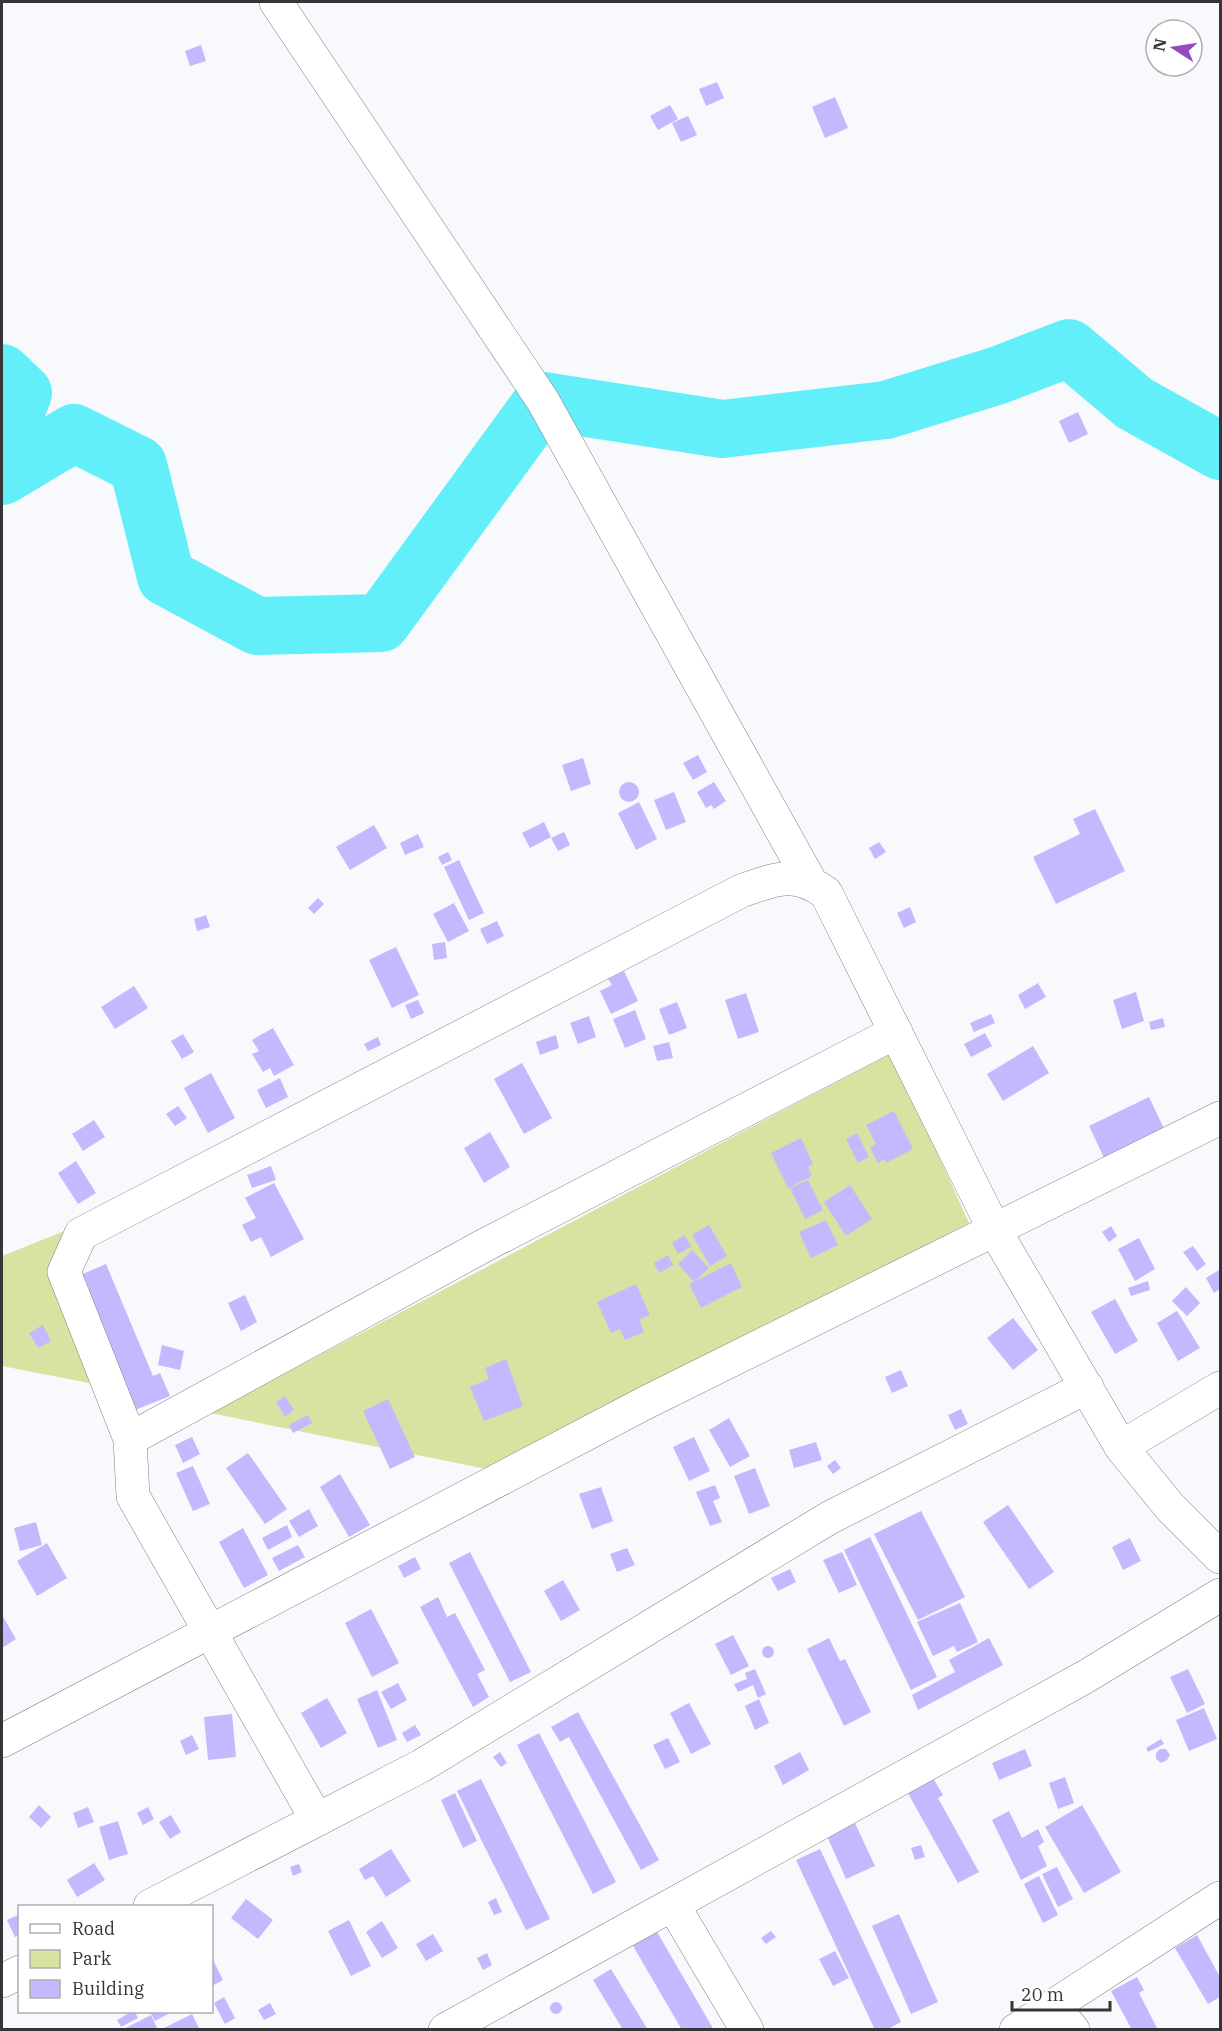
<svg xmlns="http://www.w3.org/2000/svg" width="1222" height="2031" viewBox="0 0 1222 2031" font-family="'IBM Plex Serif',serif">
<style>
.green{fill:#d8e2a1}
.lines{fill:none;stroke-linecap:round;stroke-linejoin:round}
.river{stroke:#62effa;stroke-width:58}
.building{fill:#c4b9fe}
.minor-casing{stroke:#818386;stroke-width:34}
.minor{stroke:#fff;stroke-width:33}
</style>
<rect width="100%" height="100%" fill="#f8f9fc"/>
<path class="green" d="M892 1053 969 1223 496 1471 210 1413Z
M82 1224 65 1277 94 1384 2 1366V1256Z"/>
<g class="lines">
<path class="river" d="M2 373 23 393 2 447
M2 476 74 433 138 465 166 577 257 626 381 623 543 401 722 429 886 410 999 375 1069 348 1134 403 1220 451"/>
</g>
<path class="building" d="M201 45 206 61 190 66 185 51Z
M717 82 724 98 706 106 699 89Z
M835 97 848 128 825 138 812 107Z
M670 105 678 119 658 130 650 116Z
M688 116 697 135 681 142 672 123Z
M1078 412 1088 434 1069 443 1059 421Z
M698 755 707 772 693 780 683 763Z
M583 758 591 784 571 791 562 765Z
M619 792a10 10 0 1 1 20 0a10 10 0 1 1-20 0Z
M714 782 726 801 714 809 711 805 706 808 697 792Z
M674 792 686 822 666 830 654 800Z
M639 802 657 839 636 850 618 813Z
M1095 809 1125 871 1056 904 1033 857 1080 834 1073 819Z
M544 822 551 837 530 848 522 833Z
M374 825 387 848 350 870 336 847Z
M564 832 570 845 558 851 551 838Z
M418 834 424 847 405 855 400 843Z
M879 842 886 852 875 859 869 848Z
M448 852 452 860 442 865 438 857Z
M459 860 484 913 469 920 444 867Z
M318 898 324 904 314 914 308 908Z
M454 903 469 931 448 942 433 914Z
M910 907 916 922 904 928 897 913Z
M206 915 210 927 197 931 194 919Z
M497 921 504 936 487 944 480 929Z
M445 942 447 958 434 960 432 944Z
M396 947 419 995 392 1008 369 960Z
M624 971 638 1001 611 1014 600 991 612 985 608 979Z
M1038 983 1046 997 1025 1009 1018 995Z
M134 986 148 1008 115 1029 101 1007Z
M1136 992 1144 1021 1122 1029 1113 1000Z
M746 993 759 1032 738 1039 725 1000Z
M418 1000 424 1013 411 1019 405 1005Z
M677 1002 687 1028 669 1035 659 1009Z
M635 1010 646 1039 625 1048 613 1019Z
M991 1014 995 1023 974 1032 970 1023Z
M589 1016 596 1037 578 1044 570 1023Z
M1163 1018 1165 1027 1151 1030 1149 1022Z
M273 1028 294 1065 274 1076 270 1068 263 1072 252 1054 259 1051 252 1040Z
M985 1033 992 1046 971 1057 964 1044Z
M183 1034 194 1052 182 1059 171 1041Z
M556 1035 559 1048 540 1055 536 1042Z
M378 1037 381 1045 368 1051 364 1044Z
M669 1042 673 1058 657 1061 653 1046Z
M1033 1046 1049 1073 1003 1101 987 1074Z
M522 1063 552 1118 524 1134 494 1079Z
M211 1073 235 1118 208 1133 184 1088Z
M280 1078 288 1097 266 1108 257 1090Z
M1149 1097 1166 1133 1106 1162 1089 1126Z
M178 1106 187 1118 175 1126 166 1114Z
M894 1111 913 1149 886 1163 884 1159 878 1163 870 1148 876 1144 866 1125Z
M94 1120 105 1137 83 1151 72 1134Z
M490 1132 510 1167 484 1183 464 1148Z
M857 1133 869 1157 858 1163 846 1139Z
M801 1138 813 1164 808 1167 812 1176 788 1188 771 1153Z
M76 1161 96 1193 78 1204 58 1173Z
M271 1166 276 1180 252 1188 247 1175Z
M808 1180 823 1210 805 1219 790 1188Z
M274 1183 304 1239 271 1257 261 1237 251 1242 242 1225 256 1218 245 1198Z
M850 1185 872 1219 846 1236 824 1202Z
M826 1220 838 1245 811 1258 799 1232Z
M709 1225 727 1256 710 1266 692 1235Z
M1111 1226 1117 1236 1109 1242 1102 1232Z
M685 1235 691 1247 678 1254 672 1243Z
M1139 1238 1155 1269 1135 1281 1118 1249Z
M1193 1246 1206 1264 1197 1271 1183 1252Z
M692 1250 709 1268 694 1282 678 1264Z
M668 1255 673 1265 659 1273 654 1263Z
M731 1263 742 1287 701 1308 689 1284Z
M106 1264 153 1376 160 1373 170 1396 135 1410 78 1276Z
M1219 1270 1220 1289 1214 1293 1206 1278Z
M1148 1281 1150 1290 1131 1296 1128 1288Z
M636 1284 650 1315 639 1320 644 1332 625 1340 620 1329 611 1333 597 1302Z
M1186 1287 1200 1303 1187 1316 1172 1301Z
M245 1295 257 1322 241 1331 228 1303Z
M1115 1299 1138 1341 1115 1354 1091 1312Z
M1177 1311 1200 1348 1178 1361 1157 1323Z
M1013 1318 1038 1350 1013 1370 987 1338Z
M43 1325 51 1341 38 1348 29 1333Z
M162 1345 184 1351 180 1370 158 1365Z
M506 1359 523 1406 484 1421 470 1387 489 1379 485 1368Z
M901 1370 908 1386 892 1393 885 1377Z
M285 1396 294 1410 285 1417 276 1402Z
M388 1399 415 1457 390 1469 363 1411Z
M961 1409 968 1424 955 1430 948 1415Z
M308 1415 312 1423 293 1433 289 1425Z
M729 1418 750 1456 730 1467 709 1430Z
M192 1437 200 1454 183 1463 175 1445Z
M694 1437 710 1471 689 1481 673 1447Z
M816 1442 822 1460 794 1468 789 1450Z
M248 1453 287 1509 265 1524 226 1468Z
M835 1460 841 1468 833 1474 827 1466Z
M193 1466 210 1504 193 1511 176 1473Z
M755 1468 770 1506 749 1514 734 1476Z
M340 1474 370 1525 349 1537 320 1487Z
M715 1485 720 1498 713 1501 722 1522 710 1526 696 1492Z
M601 1487 613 1521 592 1529 579 1494Z
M1008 1505 1054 1572 1029 1589 983 1522Z
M309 1509 318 1526 299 1537 289 1521Z
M921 1511 965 1597 918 1620 874 1534Z
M36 1522 42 1545 20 1551 14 1528Z
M287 1525 292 1537 268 1550 262 1538Z
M243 1528 268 1575 244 1588 219 1542Z
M870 1537 937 1677 911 1690 844 1550Z
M1130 1538 1141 1561 1123 1570 1112 1547Z
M47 1543 67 1578 37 1596 17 1561Z
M298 1545 305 1557 279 1571 272 1558Z
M627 1548 635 1565 617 1572 610 1554Z
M470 1552 531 1672 510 1682 449 1563Z
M842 1552 857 1585 839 1593 823 1560Z
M415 1557 421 1569 404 1578 398 1566Z
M790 1569 796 1582 778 1591 771 1578Z
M563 1580 580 1610 561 1621 544 1591Z
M438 1597 447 1617 455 1613 485 1670 477 1674 489 1697 473 1707 420 1607Z
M960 1603 978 1642 957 1652 954 1646 933 1656 917 1622Z
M371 1609 399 1663 372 1677 345 1623Z
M2 1615 16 1639 2 1648Z
M733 1635 749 1666 731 1675 715 1644Z
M829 1638 840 1661 845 1659 871 1712 844 1726 807 1649Z
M989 1638 1003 1665 918 1710 912 1695 955 1672 949 1660Z
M762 1652a6 6 0 1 1 12 0a6 6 0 1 1-12 0Z
M755 1669 766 1694 758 1698 753 1685 738 1692 734 1684 747 1679 745 1673Z
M1188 1669 1205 1704 1187 1713 1170 1677Z
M398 1683 407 1700 391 1709 381 1692Z
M377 1690 397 1740 378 1748 357 1699Z
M327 1698 347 1733 321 1748 301 1713Z
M759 1699 769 1723 755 1730 745 1706Z
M689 1703 711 1744 691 1754 670 1713Z
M1204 1708 1217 1739 1189 1751 1176 1720Z
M578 1712 659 1860 641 1870 569 1737 560 1742 551 1727Z
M232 1714 236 1757 208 1760 204 1717Z
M415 1725 421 1735 407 1742 402 1733Z
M539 1733 616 1882 593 1894 517 1745Z
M192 1735 199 1749 186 1755 180 1741Z
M668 1738 680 1762 665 1769 653 1745Z
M1161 1739 1164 1744 1148 1752 1146 1748Z
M1025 1749 1032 1766 999 1780 992 1763Z
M1160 1749H1166L1170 1755 1167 1760 1161 1763 1156 1759V1753Z
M500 1752 507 1763 501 1767 493 1757Z
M800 1752 809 1770 783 1785 774 1766Z
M930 1773 943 1795 938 1798 979 1872 958 1883 905 1788Z
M1065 1777 1074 1803 1058 1809 1049 1783Z
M481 1779 550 1919 526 1930 457 1791Z
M455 1793 477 1841 463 1848 441 1800Z
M39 1805 51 1817 41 1828 29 1817Z
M1082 1805 1121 1872 1084 1893 1045 1827Z
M88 1807 94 1822 78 1828 73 1813Z
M148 1807 154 1819 143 1825 137 1813Z
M1009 1811 1022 1838 1038 1829 1044 1842 1038 1846 1047 1866 1021 1880 992 1820Z
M171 1815 181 1832 170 1839 159 1822Z
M118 1821 128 1854 109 1860 99 1827Z
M855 1823 875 1866 846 1879 827 1836Z
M921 1845 925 1857 915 1860 911 1848Z
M391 1849 411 1881 386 1897 373 1876 365 1880 359 1869Z
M820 1849 901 2022 886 2030H875L796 1860Z
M94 1863 105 1880 77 1897 67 1880Z
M299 1864 302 1872 293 1876 290 1867Z
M1057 1867 1073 1899 1058 1907 1042 1874Z
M1039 1876 1058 1915 1043 1923 1024 1884Z
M496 1898 502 1912 494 1915 488 1902Z
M246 1899 273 1920 258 1939 231 1918Z
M20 1914V1935L15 1937 7 1920Z
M899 1914 938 2002 911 2014 872 1926Z
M349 1920 371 1966 351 1976 328 1931Z
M382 1921 398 1948 382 1958 366 1932Z
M653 1925 714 2030H682L629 1939Z
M771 1931 776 1937 766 1944 761 1938Z
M433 1934 443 1951 426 1961 416 1944Z
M1197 1935 1220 1977V1997L1208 2004 1175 1948Z
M835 1951 849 1978 833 1986 819 1959Z
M487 1953 492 1965 483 1970 477 1958Z
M212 1958 223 1980 212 1986Z
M611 1969 648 2030H623L593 1980Z
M1137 1977 1144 1990 1139 1993 1158 2030H1132L1111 1991Z
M224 1997 235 2018 225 2024 214 2003Z
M550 2008a6 6 0 1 1 12 0a6 6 0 1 1-12 0Z
M270 2003 276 2014 264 2020 258 2010Z
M131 2012H135L138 2018 121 2027 117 2020Z
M150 2012H172L155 2021Z
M192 2014 200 2030H165L164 2028Z
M151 2015 158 2030H122Z"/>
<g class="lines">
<g class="minor-casing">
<path id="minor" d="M276 2 543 401 810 881
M130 1439 64 1272 81 1234 741 891C775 879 795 870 826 893L994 1229 1121 1447 1170 1507 1220 1557
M1121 1447 1220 1388
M2 1741 645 1403 1220 1118
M317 1820 133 1496 130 1439 485 1245 896 1032
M673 1905 747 2030
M150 1906 421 1766 829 1518 1087 1387
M2 1981 20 1972
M1053 2006 1073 2030
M445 2030 1085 1677 1220 1595
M1016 2030 1220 1898"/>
</g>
<use href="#minor" class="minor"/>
</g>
<rect width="1222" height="2031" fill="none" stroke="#353537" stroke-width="6"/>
<rect x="18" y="1905" width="195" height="108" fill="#ffffff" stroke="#aeaeaf" stroke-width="1.5"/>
<rect x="30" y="1924" width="30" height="9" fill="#ffffff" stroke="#aeaeaf" stroke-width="1.5"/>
<text x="72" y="1935" font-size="18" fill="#353537">Road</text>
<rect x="30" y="1950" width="30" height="18" fill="#d8e2a1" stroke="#aeaeaf" stroke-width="1.5"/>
<text x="72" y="1965" font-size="18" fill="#353537">Park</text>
<rect x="30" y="1980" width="30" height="18" fill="#c4b9fe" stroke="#aeaeaf" stroke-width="1.5"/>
<text x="72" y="1995" font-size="18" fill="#353537">Building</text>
<g transform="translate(1174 48) rotate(282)"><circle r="28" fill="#ffffff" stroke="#aeaeaf" stroke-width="1.5"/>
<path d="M0-4.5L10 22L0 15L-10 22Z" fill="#944bbe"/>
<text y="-9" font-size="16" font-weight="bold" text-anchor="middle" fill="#353537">N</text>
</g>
<path d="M1012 2001v9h98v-9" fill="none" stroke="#353537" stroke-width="3"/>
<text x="1021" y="2001" font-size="18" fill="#353537" stroke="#ffffff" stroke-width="4.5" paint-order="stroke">20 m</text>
</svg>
